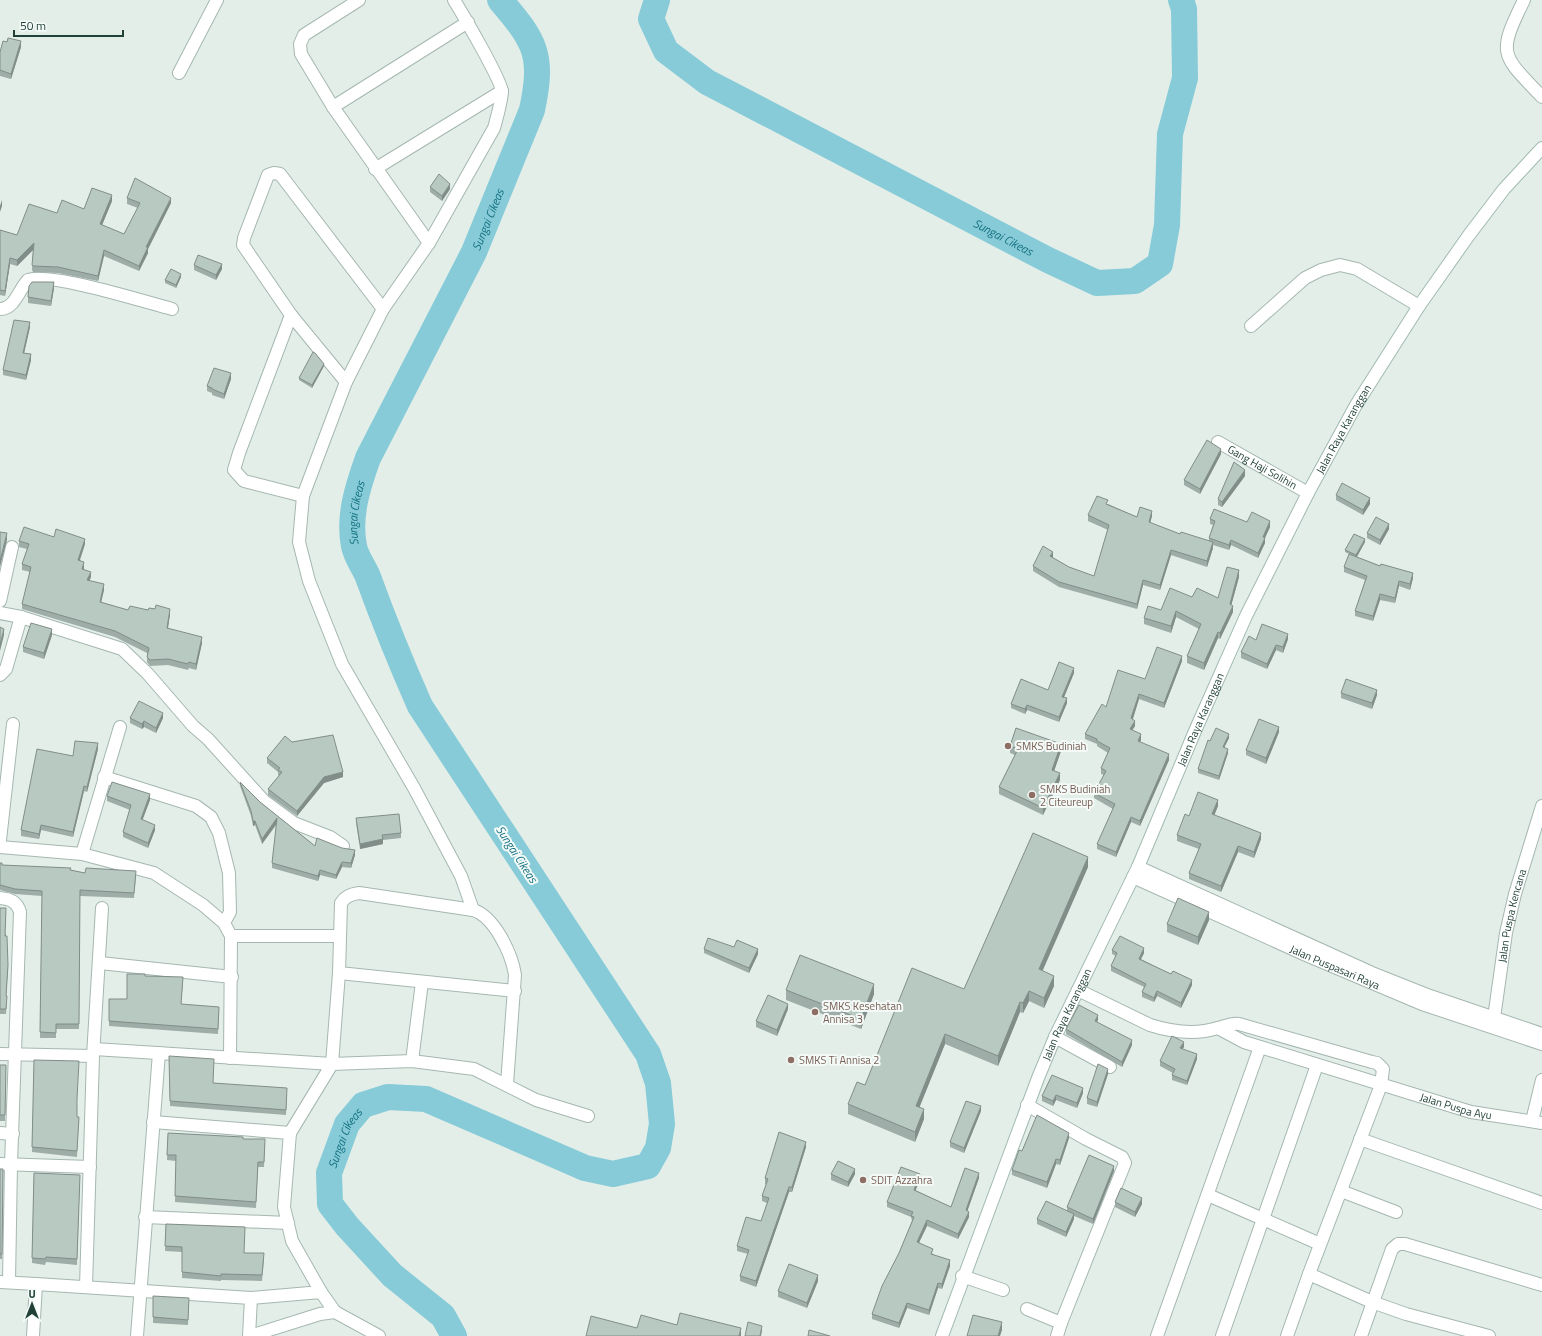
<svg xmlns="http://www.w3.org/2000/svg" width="1542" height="1336" viewBox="0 0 1542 1336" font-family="'Titillium Web',sans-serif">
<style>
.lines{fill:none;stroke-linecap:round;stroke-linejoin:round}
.river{stroke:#86cbd7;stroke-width:26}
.street-casing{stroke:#a5b7b0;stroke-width:14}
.secondary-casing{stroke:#a0bab1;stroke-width:14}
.street{stroke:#fff;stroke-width:12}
.secondary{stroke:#fff;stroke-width:12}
.wall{fill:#9eada7}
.shaded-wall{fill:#818d88}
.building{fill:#b8c9c2;stroke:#818d88}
.education-dot{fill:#8d6e63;stroke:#f4faf7;stroke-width:1.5}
.labels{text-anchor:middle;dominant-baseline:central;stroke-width:4;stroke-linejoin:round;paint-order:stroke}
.street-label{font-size:11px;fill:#214138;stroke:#f4faf7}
.education-label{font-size:11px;fill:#785e54;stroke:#f4faf7;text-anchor:start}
.water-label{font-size:12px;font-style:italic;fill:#157182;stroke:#f4faf7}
</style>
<rect width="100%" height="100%" fill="#e3eee9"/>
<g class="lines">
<g class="river">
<path id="s1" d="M657 0 651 19 666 51 707 82 1048 260 1097 283 1135 281 1160 264 1167 225 1170 134 1185 78 1184 9 1181 0"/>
<path id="s2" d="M454 1336 443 1316 392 1275 347 1226 330 1204 329 1173 347 1124 363 1105 388 1097 426 1099 585 1168 613 1174 648 1166 658 1148 662 1124 658 1083 648 1054 420 706C401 663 384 621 368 577 364 567 356 557 354 546 348 516 358 486 368 458L474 252 532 110C544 54 535 41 500 0"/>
</g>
<g class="street-casing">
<g id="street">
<path d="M359 0 304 35 300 44 301 54 333 107 429 243"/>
<path d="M1524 0C1497 55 1501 54 1542 97"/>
<path d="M179 73 217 0"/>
<path d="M333 107 468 22"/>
<path d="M375 169 502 91"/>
<path d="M0 309C15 309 19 289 28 280 51 272 145 302 172 309"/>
<path d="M383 309 429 243 494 128C497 117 501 104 502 92 502 81 462 13 454 0"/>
<path d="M291 315 243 245 244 238 268 175 274 173 280 174 383 309 346 382 303 496 299 542 309 581 342 664 414 788 461 876 473 910"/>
<path d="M1251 326 1305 278 1321 270 1340 265 1357 269 1419 306"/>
<path id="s3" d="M1218 442 1308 493"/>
<path d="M303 496 244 481 234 470 239 453 291 315 346 382"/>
<path d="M0 601 12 547"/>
<path d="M0 613 21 617 122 649 148 674 193 726 208 739 264 801 294 823 330 837 343 846"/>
<path d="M0 675 6 669 21 617"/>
<path d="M104 777 196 806 211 817 219 833 229 873 230 912 224 923"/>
<path d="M0 840 13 724"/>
<path d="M0 847 82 854 154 873 203 905 224 923 231 936 230 1058"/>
<path d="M82 854 120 727"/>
<path d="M1138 867 1372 973 1430 996 1542 1034"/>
<path id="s4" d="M1133 877 1306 955 1422 1004 1542 1044"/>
<path d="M0 898C11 899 17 902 20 912L11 1164 9 1282"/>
<path d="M231 936H340"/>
<path d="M100 963 232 977"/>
<path d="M339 973 515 991"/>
<path d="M1078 990 1150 1025C1172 1032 1195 1035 1218 1028 1226 1026 1230 1023 1239 1024L1372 1062 1377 1063 1383 1069 1381 1085 1309 1274 1287 1336"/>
<path id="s5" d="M1493 1025 1506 933 1515 894 1542 806"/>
<path id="s6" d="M1218 1028 1244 1042 1471 1112 1542 1123"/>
<path d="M1055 1037 1110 1067"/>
<path d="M94 1049 332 1064 412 1061 474 1069 536 1100 588 1116"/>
<path d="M0 1054 93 1056"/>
<path d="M412 1061 422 982"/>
<path d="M1027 1105 1086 1139 1122 1157 1125 1163 1061 1323 1057 1336"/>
<path d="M1532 1121 1542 1080"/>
<path d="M153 1122 290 1133"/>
<path d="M0 1133 13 1134"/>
<path d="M1360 1139 1542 1203"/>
<path d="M0 1164 90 1167"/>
<path d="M1341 1191 1396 1212"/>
<path d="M1208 1195 1320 1244"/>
<path d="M145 1217 288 1223"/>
<path d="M1309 1274 1372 1302 1406 1314 1489 1336"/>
<path d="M962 1276 1003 1290"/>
<path d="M0 1282 36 1284"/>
<path d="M86 1287 93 1056 102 908"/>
<path d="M321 1292 292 1241 284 1207 290 1133 332 1064 339 973 341 903C345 896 351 894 359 893L473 910C494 916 512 954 515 975L507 1084"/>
<path d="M1027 1309 1061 1323"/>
<path d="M33 1336 36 1284 251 1298 321 1292 335 1312"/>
<path d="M137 1336 159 1053"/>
<path d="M249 1336 251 1298"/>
<path d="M250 1336 320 1314 335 1312 379 1336"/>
<path d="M1157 1336 1260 1047"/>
<path d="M1222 1336 1317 1065"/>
<path d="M1361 1336 1392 1249 1398 1244H1405L1542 1285"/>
</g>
</g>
<g class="secondary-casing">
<g id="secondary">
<path id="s7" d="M942 1336 1038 1078 1055 1037 1138 867 1195 731 1246 616 1308 493 1356 405 1419 306 1469 235 1504 189 1542 148"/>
</g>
</g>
<use href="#street" class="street"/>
<use href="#secondary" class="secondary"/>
</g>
<path class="wall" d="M7 42 21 47 11 79 0 76V52Z
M430 187 450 189 442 201 430 192Z
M127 198 171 203 148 249V253L139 271 104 256 98 281 58 273 33 272 32 270 33 250 17 266 10 264 5 296 0 295V230L17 235 57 213 84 209 112 201 102 225 124 234 138 208 127 204Z
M194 265 222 269 216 280 194 270Z
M181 277 176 288 165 283V280Z
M54 288 51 306 28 303V297Z
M30 327 24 353 31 360 26 380 3 375V370Z
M324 366 312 388 299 380V378Z
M231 379 224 399 212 395V393L207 391V386Z
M1221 454 1200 494 1184 485V480Z
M1245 476 1222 507 1218 505V499Z
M1336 495 1370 504 1363 515 1336 500Z
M1108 504 1137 517 1152 516 1150 523 1180 534 1209 541V538L1213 525 1210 524V519L1247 522 1270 527 1265 538V543L1258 558 1231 545 1229 550 1213 545V548L1207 567 1171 555 1160 590 1143 585 1137 609 1059 587 1033 571V566L1053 557V558L1069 567 1094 576 1108 530 1088 521V515Z
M1389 529 1380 545 1367 538V533Z
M54 537 85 544 80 560 84 568V569L91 577 89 581 104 590 101 602 128 610H148L170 614 168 628 202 643 196 670 189 668 188 670 168 665 150 666 147 662V653L115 637 22 609V604L30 572 22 570V564L27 549 19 547V541Z
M1365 542 1357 557 1413 578 1410 590 1399 586 1395 603 1380 600 1373 621 1355 616V611L1365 580 1344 572V567L1349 554 1345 552V550Z
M1239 577 1231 605 1233 612 1220 639 1218 638 1204 670 1187 663V656L1199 629 1176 617 1171 633 1144 624V618L1192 597 1218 598Z
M52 635 44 659 23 652V647Z
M1288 639 1283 653 1276 650 1267 669 1241 658V652L1256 640Z
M1182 661 1164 708 1139 699 1133 719 1135 726 1132 730 1141 740 1140 742 1169 760 1140 826 1131 822 1116 857 1097 849V844L1113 809 1094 798V793L1104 775 1101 774V768L1108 753 1097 746V744L1085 739V734L1106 707 1145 679Z
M1074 673 1064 697 1067 703 1059 722 1027 710 1025 714 1011 708V704L1048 690Z
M1341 693 1377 695 1372 709 1341 698Z
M130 718H163L156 733 144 727 142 729 130 723Z
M1279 732 1266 764 1246 755V750Z
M1229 738 1224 747 1228 753 1219 780 1198 773V769L1210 741Z
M292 742 343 777 324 783 297 816 268 795V789L279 776 278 775V772L267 763V758Z
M1010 746 1061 751 1054 771 1060 780 1043 815 999 794V787L1015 755 1010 753Z
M98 749 87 792 84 791 73 837 41 830 39 839 21 836V830L73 756Z
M240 782 260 802 315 846 355 855 351 868 342 867 336 879 320 875 318 881 272 868V863L277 824 262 844 255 825 253 826 251 816 240 786Z
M107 796 150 800 142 820 155 830 148 848 123 837V832L130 810 107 801Z
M1218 806 1214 815 1261 839 1254 858 1238 852 1221 892 1189 879V873L1199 849 1177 841V835L1189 816Z
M356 818 401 833V838L383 840V844L360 849 356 823Z
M0 863 2 865 71 870 85 873 136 876 134 898 80 896 79 1029H56V1038H40L42 896 15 894 0 890Z
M1088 867 1042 971 1054 986 1044 1008 1029 1001 1023 1013 1020 1012 998 1066 945 1044 919 1107 924 1119 915 1142 848 1114V1104L865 1085 964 989Z
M0 908 6 936 8 971 6 996 7 1001 6 1014H0Z
M1209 920 1198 945 1167 932V924Z
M734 947 758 954 749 973 704 953V949Z
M1112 950 1144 953 1141 959 1192 985 1181 1008 1157 996 1154 1002 1142 997V992L1144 987 1111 971V966L1116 956 1112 954Z
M145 976 183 983 181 1004 219 1012 218 1034 109 1026V999H127Z
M786 990 874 994 861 1029 786 1000Z
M788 1009 777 1036 756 1027V1021Z
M1098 1020 1097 1022 1132 1045 1122 1067 1066 1034V1029Z
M1184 1047 1182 1049 1197 1059 1187 1085 1172 1080V1075L1173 1073 1160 1066V1061Z
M169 1056 213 1083 287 1093 286 1115 170 1106Z
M34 1060 77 1103V1117H79L77 1157 32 1152Z
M0 1065H6L5 1121H0Z
M1108 1074 1097 1107 1087 1104V1098Z
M1083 1093 1077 1108 1056 1100 1053 1106 1042 1101V1096Z
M981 1111 964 1153 950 1147V1142Z
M168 1133 243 1139 265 1145 264 1167H258L256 1208 175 1202 176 1161 167 1160Z
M1069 1138 1060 1165 1056 1164 1047 1188 1012 1175V1170Z
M806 1147 792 1192H789L756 1287 740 1281V1276L748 1254 737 1251V1246L761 1221 767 1203 762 1201V1196L766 1184H765V1178Z
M0 1169H3L2 1259H0Z
M1114 1171 1093 1224 1074 1216V1219L1066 1237 1037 1224V1219L1067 1211V1207Z
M34 1173 80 1175 77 1265 46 1262 45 1265 32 1263Z
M831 1174H855L848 1187 831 1180Z
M979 1178 967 1211 969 1217 958 1239 927 1226 919 1242 933 1254 950 1266 942 1289 938 1288 929 1315 907 1308 899 1328 872 1319V1314L899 1253 912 1221 911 1217 887 1207V1202L920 1179 915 1190 951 1207Z
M1115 1202 1142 1204 1135 1217 1115 1207Z
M166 1224 244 1253 264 1259 262 1281 221 1280V1281L182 1278V1252L165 1251Z
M818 1281 807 1308 778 1297V1291Z
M153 1296 189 1303 188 1325 153 1323Z"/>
<path class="shaded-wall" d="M21 41V47L11 79V74Z
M450 184V189L442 201V196Z
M112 195V201L100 230V224Z
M171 198V203L148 249V253L139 271V266L146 247Z
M2 200V206L0 212V206Z
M34 243V249L17 266V260Z
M104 250V256L98 281V276Z
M10 258V264L5 296V291Z
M222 264V269L216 280V275Z
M181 274V277L176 288V285Z
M54 282V288L51 306V301Z
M30 322V327L23 358V353Z
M31 354V360L26 380V375Z
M324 364V366L312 388V385Z
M231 373V379L224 399V394Z
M1221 449V454L1200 494V489Z
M1245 470V476L1222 507V502Z
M1370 498V504L1363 515V510Z
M1152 511V516L1149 527V522Z
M1270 521V527L1263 542V537Z
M1389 524V529L1380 545V540Z
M7 533V540L0 567V561Z
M1265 538V543L1258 558V553Z
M85 539V544L78 565V560Z
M1365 539V542L1356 558V555Z
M1231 540V545L1229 550V545Z
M1213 542V548L1207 567V561Z
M1171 550V555L1160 590V585Z
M1053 552V557L1050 562V556Z
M84 562V568L82 574V569Z
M1239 570V577L1230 610V604Z
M91 572V577L87 586V580Z
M1413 573V578L1410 590V584Z
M1143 580V585L1137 609V604Z
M1399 581V586L1395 603V598Z
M104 584V590L100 607V602Z
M1380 594V600L1373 621V616Z
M1233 606V612L1220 639V633Z
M170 609V614L167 634V628Z
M1176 611V617L1171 633V626Z
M4 629V635L0 651V645Z
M52 629V635L44 659V653Z
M1218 632V638L1204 670V663Z
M1288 634V639L1283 653V647Z
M202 637V643L196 670V664Z
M1276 645V650L1267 669V664Z
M1182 656V661L1164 708V703Z
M1074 668V673L1062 702V697Z
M1377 690V695L1372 709V703Z
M1139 694V699L1131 724V718Z
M1067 698V703L1059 722V717Z
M1027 705V710L1025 714V709Z
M163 713V718L156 733V728Z
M144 721V727L142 729V724Z
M1135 721V726L1130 734V729Z
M1279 727V732L1266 764V758Z
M1141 734V740L1138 747V741Z
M1229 734V738L1223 750V747Z
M98 743V749L87 792V787Z
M1061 744V751L1052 777V770Z
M1228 749V753L1219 780V776Z
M1169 754V760L1140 826V821Z
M343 772V777L324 783 297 816V811L324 777Z
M1060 773V780L1043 815V808Z
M84 786V791L73 837V832Z
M150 794V800L141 824V819Z
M1218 800V806L1212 821V814Z
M1131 817V822L1116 857V852Z
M277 818V823L262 844V839Z
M253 821H255V825L253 826Z
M41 825V830L39 839V834Z
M155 825V830L148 848V843Z
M1261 833V839L1254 858V852Z
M383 839V844L360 849V844Z
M1238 846V852L1221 892V886Z
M355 850V855L351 868V863Z
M1088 857V867L1039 979V969Z
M342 862V867L336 879V875Z
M320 870V875L318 881V876Z
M1209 912V920L1198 945V937Z
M1144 948V953L1139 963V959Z
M758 949V954L749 973V968Z
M1054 976V986L1044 1008V998Z
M1192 980V985L1181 1008V1003Z
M874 984V994L861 1029V1019Z
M1029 991V1001L1023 1013V1003Z
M1157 991V996L1154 1002V998Z
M1020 1002V1012L998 1066V1056Z
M788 1004V1009L777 1036V1030Z
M1098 1015V1020L1095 1026V1021Z
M945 1034V1044L916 1116V1106Z
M1132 1040V1045L1122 1067V1062Z
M1184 1042V1047L1180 1053V1048Z
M1197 1054V1059L1187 1085V1081Z
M1108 1069V1074L1097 1107V1102Z
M1083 1088V1093L1077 1108V1103Z
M1056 1095V1100L1053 1106V1101Z
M981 1106V1111L964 1153V1148Z
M924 1109V1119L915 1142V1132Z
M1069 1133V1138L1060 1165V1160Z
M806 1142V1147L792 1192V1187Z
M1056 1159V1164L1047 1188V1182Z
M1114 1166V1171L1093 1224V1219Z
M855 1169V1174L848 1187V1182Z
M979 1173V1178L966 1215V1210Z
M920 1174V1179L914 1195V1190Z
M789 1187V1192L756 1287V1281Z
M1142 1198V1204L1135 1217V1212Z
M969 1212V1217L958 1239V1234Z
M1074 1214V1219L1066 1237V1232Z
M927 1220V1226L917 1247V1242Z
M950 1260V1266L942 1289V1284Z
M818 1275V1281L807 1308V1303Z
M938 1283V1288L929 1315V1310Z
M907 1303V1308L899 1328V1323Z
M1002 1322V1330L1000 1336H998Z
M762 1326V1331L761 1336H760Z
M741 1328V1336H739Z"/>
<path class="building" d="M8 38 21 41 11 74 0 70V52L3 41 7 42Z
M439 174 450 184 442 196 430 187Z
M135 178 171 198 146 247H148L139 266 104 250 98 276 58 267 33 266 32 265 34 243 17 260 10 258 5 291 0 290V230L17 235 29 204 57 213 62 200 84 209 92 188 112 195 100 224 124 234 140 203 127 198Z
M198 255 222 264 216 275 194 265Z
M171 269 181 274 176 285 165 280Z
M32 282H54L51 301 28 297 29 286Z
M14 320 30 322 23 353 31 354 26 375 3 370Z
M313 352 315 353 324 364 312 385 299 378Z
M214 368 231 373 224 394 212 389V388L207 386Z
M1207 440 1221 449 1200 489 1184 480Z
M1234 462 1245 470 1222 502 1218 499Z
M1342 483 1370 498 1363 510 1336 495Z
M1097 496 1108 500 1106 504 1137 517 1140 507 1152 511 1149 522 1180 534 1181 532 1213 542 1207 561 1171 550 1160 585 1143 580 1137 604 1059 582 1033 566 1043 546 1053 552 1050 556 1069 567 1094 576 1109 525 1088 515Z
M1214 509 1247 522 1252 512 1270 521 1263 537 1265 538 1258 553 1231 540 1229 545 1209 538 1215 521 1210 519Z
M1376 517 1389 524 1380 540 1367 533Z
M24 527 54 537 56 529 85 539 78 560 84 562 82 569 91 572 87 580 104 584 100 602 128 610 130 606 148 610 149 608 155 609 156 605 170 609 167 628 202 637 196 664 189 662 188 664 168 659 150 660 147 657 149 648 115 631 22 604 31 567 22 564 29 544 19 541Z
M0 532 7 533 0 561Z
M1354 534 1365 539 1356 555 1345 550Z
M1349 554 1380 566 1381 564 1413 573 1410 584 1399 581 1395 598 1380 594 1373 616 1355 611 1367 576 1344 567Z
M1227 567 1239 570 1230 604 1233 606 1220 633 1218 632 1204 663 1187 656 1201 624 1176 611 1171 626 1144 618 1148 606 1161 610 1170 588 1192 597 1197 588 1218 598Z
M31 623 52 629 44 653 23 647Z
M1262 624 1288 634 1283 647 1276 645 1267 664 1241 652 1249 636 1256 640Z
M0 627 4 629 0 645Z
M1157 647 1182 656 1164 703 1139 694 1131 718 1135 721 1130 729 1141 734 1138 741 1169 754 1140 821 1131 817 1116 852 1097 844 1115 804 1094 793 1106 771 1101 768 1110 748 1097 741V739L1085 734 1102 704 1106 707 1118 670 1145 679Z
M1059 662 1074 668 1062 697 1067 698 1059 717 1027 705 1025 709 1011 704 1021 679 1048 690Z
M1346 679 1377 690 1372 703 1341 693Z
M139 701 163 713 156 728 144 721 142 724 130 718Z
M1259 719 1279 727 1266 758 1246 750Z
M1016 728 1061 744 1052 770 1060 773 1043 808 999 787 1018 749 1010 746Z
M1216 728 1229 734 1223 747 1228 749 1219 776 1198 769 1208 740 1210 741Z
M333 735 343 772 324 777 297 811 268 789 282 772 278 770 280 768 267 758 285 736 292 742Z
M75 741 98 743 87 787 84 786 73 832 41 825 39 834 21 830 37 749 73 756Z
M112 782 150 794 141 819 155 825 148 843 123 832 131 805 107 796Z
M240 782 260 802 315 846 317 838 342 848 355 850 351 863 342 862 336 875 320 870 318 876 272 863 277 818 262 839 255 821H253L251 811Z
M1198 792 1218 800 1212 814 1261 833 1254 852 1238 846 1221 886 1189 873 1201 844 1177 835 1185 814 1189 816Z
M399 814 401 833 382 835 383 839 360 844 356 818Z
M1033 833 1088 857 1039 969 1054 976 1044 998 1029 991 1023 1003 1020 1002 998 1056 945 1034 916 1106 924 1109 915 1132 848 1104 857 1082 865 1085 912 968 964 989Z
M0 863H2V865L71 868 70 870 85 873 86 868 136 871 134 893 80 890 79 1024H56V1033L40 1032 42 891 15 889 0 885Z
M1178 898 1209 912 1198 937 1167 924Z
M0 908H6L5 936H7L8 965 6 996H7L6 1009H0Z
M1120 936 1144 948 1139 959 1171 974 1173 971 1192 980 1181 1003 1157 991 1154 998 1142 992 1146 984 1111 966 1117 953 1112 950Z
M708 938 734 947 737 940 758 949 749 968 704 949Z
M800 955 874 984 861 1019 786 990Z
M127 974H145V976L183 977 181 1004 219 1007 218 1029 109 1021V999H127Z
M768 995 788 1004 777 1030 756 1021Z
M1079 1005 1098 1015 1095 1021 1132 1040 1122 1062 1066 1029Z
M1172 1036 1184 1042 1180 1048 1197 1054 1187 1081 1172 1075 1175 1069 1160 1061Z
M169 1056 214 1059 213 1083 287 1088 286 1110 170 1101Z
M34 1060 79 1061 77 1099V1117H79L77 1151 32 1147Z
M1098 1064 1108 1069 1097 1102 1087 1098Z
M0 1065H6L5 1115H0Z
M1052 1075 1083 1088 1077 1103 1056 1095 1053 1101 1042 1096Z
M966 1101 981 1106 964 1148 950 1142Z
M1037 1115 1069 1133 1060 1160 1056 1159 1047 1182 1012 1170 1019 1150 1022 1151Z
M779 1132 806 1142 792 1187H789L756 1281 740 1276 749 1250 737 1246 746 1217 761 1221 769 1198 762 1196 768 1179 765 1178Z
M168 1133 243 1137V1139H265L264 1162H258L256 1202 175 1196 176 1155H167Z
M1089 1155 1114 1166 1093 1219 1067 1207Z
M838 1161 855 1169 848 1182 831 1174Z
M901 1167 920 1174 914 1190 951 1207 965 1168 979 1173 966 1210 969 1212 958 1234 927 1220 917 1242 933 1249 931 1254 950 1260 942 1284 938 1283 929 1310 907 1303 899 1323 872 1314 882 1286 899 1253 914 1217 911 1216 913 1212 887 1202Z
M0 1169H3L2 1254H0Z
M34 1173 80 1175 77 1259 46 1257 45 1259 32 1258Z
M1121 1188 1142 1198 1135 1212 1115 1202Z
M1046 1201 1074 1214 1066 1232 1037 1219Z
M166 1224 245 1227 244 1253H264L262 1275 221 1274V1276L182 1272V1247L165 1246Z
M789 1264 818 1275 807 1303 778 1291Z
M153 1296 189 1298 188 1320 153 1317Z
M680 1313 741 1328 739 1336H586L591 1316 637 1328 641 1315 677 1325Z
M973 1315 1002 1322 998 1336H967Z
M748 1322 762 1326 760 1336H745Z
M809 1330 830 1336H808Z"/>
<g class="education-dot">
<circle cx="1008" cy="746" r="4"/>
<circle cx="1032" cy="795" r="4"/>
<circle cx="815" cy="1012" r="4"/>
<circle cx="791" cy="1060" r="4"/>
<circle cx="863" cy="1180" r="4"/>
</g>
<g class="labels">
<g class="street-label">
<text stroke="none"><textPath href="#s7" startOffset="993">Jalan Raya Karanggan</textPath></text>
<text stroke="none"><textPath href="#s3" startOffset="51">Gang Haji Solihin</textPath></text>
<text stroke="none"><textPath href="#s7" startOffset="669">Jalan Raya Karanggan</textPath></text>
<text stroke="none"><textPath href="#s5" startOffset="111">Jalan Puspa Kencana</textPath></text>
<text stroke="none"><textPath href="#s4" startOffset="221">Jalan Puspasari Raya</textPath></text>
<text stroke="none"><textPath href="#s7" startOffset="345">Jalan Raya Karanggan</textPath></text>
<text stroke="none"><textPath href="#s6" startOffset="251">Jalan Puspa Ayu</textPath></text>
</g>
<g class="education-label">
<text x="1016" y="746">SMKS Budiniah</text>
<text x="1040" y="789">SMKS Budiniah<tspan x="1040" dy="13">2 Citeureup</tspan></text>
<text x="823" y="1006">SMKS Kesehatan<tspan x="823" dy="13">Annisa 3</tspan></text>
<text x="799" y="1060">SMKS Ti Annisa 2</text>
<text x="871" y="1180">SDIT Azzahra</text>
</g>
<g class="water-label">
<text stroke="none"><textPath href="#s2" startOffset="1656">Sungai Cikeas</textPath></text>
<text stroke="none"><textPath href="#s1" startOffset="441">Sungai Cikeas</textPath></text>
<text stroke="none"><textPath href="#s2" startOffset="1332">Sungai Cikeas</textPath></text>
<text transform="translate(517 854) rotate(57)">Sungai Cikeas</text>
<text stroke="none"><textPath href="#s2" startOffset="252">Sungai Cikeas</textPath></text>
</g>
</g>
<g transform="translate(32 1304)" stroke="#f4faf7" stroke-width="3" paint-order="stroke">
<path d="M0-3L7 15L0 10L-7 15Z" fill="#214138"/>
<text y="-6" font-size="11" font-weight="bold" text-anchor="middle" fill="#214138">U</text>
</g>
<path d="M14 30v6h109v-6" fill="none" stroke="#214138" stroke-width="2"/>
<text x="20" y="30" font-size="12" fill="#214138" stroke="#f4faf7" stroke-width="3" paint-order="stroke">50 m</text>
</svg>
